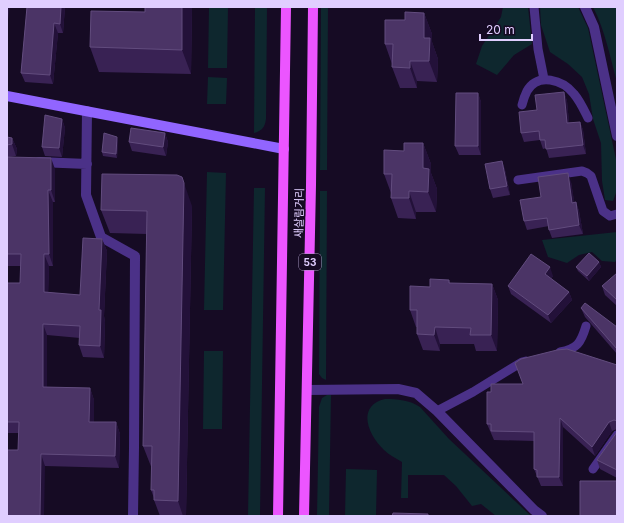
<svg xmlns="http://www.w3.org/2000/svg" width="624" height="523" viewBox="0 0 624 523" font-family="Inter,'Noto Sans KR',sans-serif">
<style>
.green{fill:#0e272e}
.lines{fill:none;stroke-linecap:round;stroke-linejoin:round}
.lane{stroke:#4b3188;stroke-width:9}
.street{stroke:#4b3188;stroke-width:10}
.secondary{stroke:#9165ff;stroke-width:10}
.primary{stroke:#ec55ff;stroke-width:10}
.wall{fill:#392254}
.shaded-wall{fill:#231139}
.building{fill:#4b3466;stroke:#624c7e}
.labels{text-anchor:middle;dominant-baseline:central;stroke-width:3;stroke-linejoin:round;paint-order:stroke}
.shield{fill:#160b24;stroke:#a394bd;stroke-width:1}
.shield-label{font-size:10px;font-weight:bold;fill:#e0ceff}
.street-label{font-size:11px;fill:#e0ceff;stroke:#160b24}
</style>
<rect width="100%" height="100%" fill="#160b24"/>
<path class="green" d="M209 7H228L227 68H208Z
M255 7H267L266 119C265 127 262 131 254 133Z
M321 7H328L327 170H320Z
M503 7H528L532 44 514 55 497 75 476 64 482 46 501 17Z
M540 7H578L588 28 617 164V190L613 201 605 200 602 181 601 143 593 119 589 94 582 77 568 64 550 52 541 25Z
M593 7H617V82C610 57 605 30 593 7Z
M208 77 227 78 226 104H207Z
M207 172 226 173 223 310H204Z
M254 188H265L260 516H248Z
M320 191H327L326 380 322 378 319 374Z
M617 232V259L615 262 602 261 592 252 579 255 567 263 548 257 542 240Z
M204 351H223L222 429H203Z
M327 395H331L329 516H317L319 407 322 398Z
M385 399C397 399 410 400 420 407L449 439 531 516H496L481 504 472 506 456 486 444 475H408V498H401L402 462C396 458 389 455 384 450 368 435 356 406 385 399Z
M346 469 377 470 376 516H345Z"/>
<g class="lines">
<path class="lane" d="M534 7 538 49 544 79
M522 105C523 101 525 95 527 91 538 72 563 80 574 94 580 101 584 110 588 118
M518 180 582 171 587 173 591 176 603 211 610 216 617 214
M560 352C577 349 581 343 586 326
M437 411 473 392 522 362 526 361
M593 469 617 435"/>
<path class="street" d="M585 7 594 27 617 136
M87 111 86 195 101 237 135 256 134 448 133 516
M39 162 87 164
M307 390 398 389 416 393 437 411 534 510 542 516"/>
<path class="secondary" d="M7 96 284 149"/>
<path class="primary" d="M278 516 286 7
M304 516 311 185 313 7"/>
</g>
<path class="wall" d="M27 7H65L63 33H58L53 84 25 82 21 73Z
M192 7 191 74 99 72 90 47 145 12Z
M424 13 432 34V42L438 59 437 82 417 81V88H400L392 67V64L385 44 405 20Z
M564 92 567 101 569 123 580 122 583 130 586 154 549 158 546 148 543 149 540 140 524 142 521 133 537 110Z
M478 93 481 102V155H459L455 146Z
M62 119 65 128 62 157 45 156 42 147Z
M165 133 168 142 166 156 132 151 129 142Z
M7 137 12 138 17 149 16 156 7 157Z
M118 141 117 158 103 156 102 152Z
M423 143 431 164V173L437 189 436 212H416V219L398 218 391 198V193L384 174 404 151Z
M7 157 55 169V202H53V266H49L48 293 80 295 102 239 107 251 104 316 105 322 104 358 83 357 79 345 80 338 47 335V387L90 388 94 400V422H116L120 434 119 468 45 466 18 450 19 433H7V283H20L21 266H7Z
M502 161 505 170 510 195 493 198 490 189Z
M571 182 574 202H576L579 211 583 234 552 238 549 230V226L527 230 524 221 541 197Z
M192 206 186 516H160L154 500V498L151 490 152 469 143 446 147 234 110 233 101 210Z
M599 262 601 267 589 281 578 271 576 267Z
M617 273V306L605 295 602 286Z
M553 276 551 279 569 292 572 300 551 323 511 294 508 286Z
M449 280 450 283 492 284 498 300 497 351H476L474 344H440V351L423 350 417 334V327H416L410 310 430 287Z
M581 308 617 327V354L585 317Z
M617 365V429L612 431 595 456 563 427V486H541L534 469V441L494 440 487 424 491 392Z
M617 432V478L600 469 597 460Z"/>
<path class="shaded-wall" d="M7 7H10L7 26Z
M61 7H65L63 33 60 24Z
M182 7H192L191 74 182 50Z
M424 13 432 34V42L438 59 437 82 429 61 424 38Z
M54 23 58 33 53 84 50 75Z
M410 61 417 81V88L410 68Z
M564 92 567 101 570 132 567 123Z
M478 93 481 102V155L478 146Z
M62 119 65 128 62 157 59 148Z
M580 122 583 130 586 154 583 145Z
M165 133 168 142 166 156 163 147Z
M117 137 118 141 117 158 116 154Z
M12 138 17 149 16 156 12 144Z
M423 143 431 164V173L437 189 436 212 428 192 423 168Z
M51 158 55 169V202L51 190Z
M502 161 505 170 510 195 507 186Z
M568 173 571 182 576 211 572 203Z
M184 183 192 206 186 516H183L178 501Z
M48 190 53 202V266L49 254Z
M409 191 416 212V219L409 198Z
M576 202 579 211 583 234 579 225Z
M102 239 107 251 104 316 105 322 104 358 100 346 99 310Z
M44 254 49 266 48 304 44 292Z
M599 262 601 267 589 281 587 276Z
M550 267 553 276 548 283 545 274Z
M492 284 498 300 497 351 491 335Z
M569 292 572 300 551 323 548 315Z
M43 324 47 335V399L43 387Z
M435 327 440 344V351L434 335Z
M90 388 94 400V433L89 422Z
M560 418 563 427V486L559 477Z
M116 422 120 434 119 468 115 456Z
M609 422 612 431 595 456 592 447Z
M41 454 45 466 44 516H40Z"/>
<path class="building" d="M27 7H61L60 24 54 23 50 75 21 73Z
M145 7H182V50L90 47 91 11 145 12Z
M405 12 424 13V38H430L429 61H410V68L392 67 393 44H385V20H405Z
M564 92 567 123 580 122 583 145 546 149 545 140H540L539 131 521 133 519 112 537 110 535 95Z
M456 93H478V146H455Z
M45 115 62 119 59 148 42 147Z
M131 128 165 133 163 147 129 142Z
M104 133 117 137 116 154 102 152Z
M7 137 12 138V144L7 145Z
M404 143H423V168L429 169 428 192 409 191V198H391L392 174H384V150L404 151Z
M7 157 51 158V190H48L49 254H44V292L80 295 83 238 102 239 99 310H101L100 346 79 345 80 326 43 324V387L90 388 89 422H116L115 456 41 454 40 516H7V450H18L19 422H7V283H20L21 254H7Z
M502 161 507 186 490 189 485 164Z
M568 173 572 203 576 202 579 225 549 230 547 218 524 221 520 200 541 197 538 177Z
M102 174 177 175 182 177 184 183 178 501 154 500V490H151L152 446H143L147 211 101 210Z
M589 253 599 262 587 276 576 267Z
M531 254 550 267 545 274 569 292 548 315 508 286Z
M617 273V300L602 286Z
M430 279 449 280V283L492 284 491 335H470L471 328 435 327 434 335 417 334V310H410V286L430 287Z
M585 303 617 327V349L581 308Z
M567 349 617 365V421L614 420 609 422 592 447 560 418 559 477H537V470L534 469V432L491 431V424H487V392H491V384H523L515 363 521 359 557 350Z
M617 432V470L597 460Z
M580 481H617V516H580Z
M393 513 428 514V516H392Z"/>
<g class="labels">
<rect class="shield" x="299" y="254" width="22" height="16" rx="3"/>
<g class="shield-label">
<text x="310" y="262">53</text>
</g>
<g class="street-label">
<text transform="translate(299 213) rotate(-89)">새살림거리</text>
</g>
</g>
<rect width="624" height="523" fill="none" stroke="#e0ceff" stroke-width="16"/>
<path d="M480 34v6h52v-6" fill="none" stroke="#e0ceff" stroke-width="2"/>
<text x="486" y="34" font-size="12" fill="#e0ceff" stroke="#160b24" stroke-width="3" paint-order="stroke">20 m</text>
</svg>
